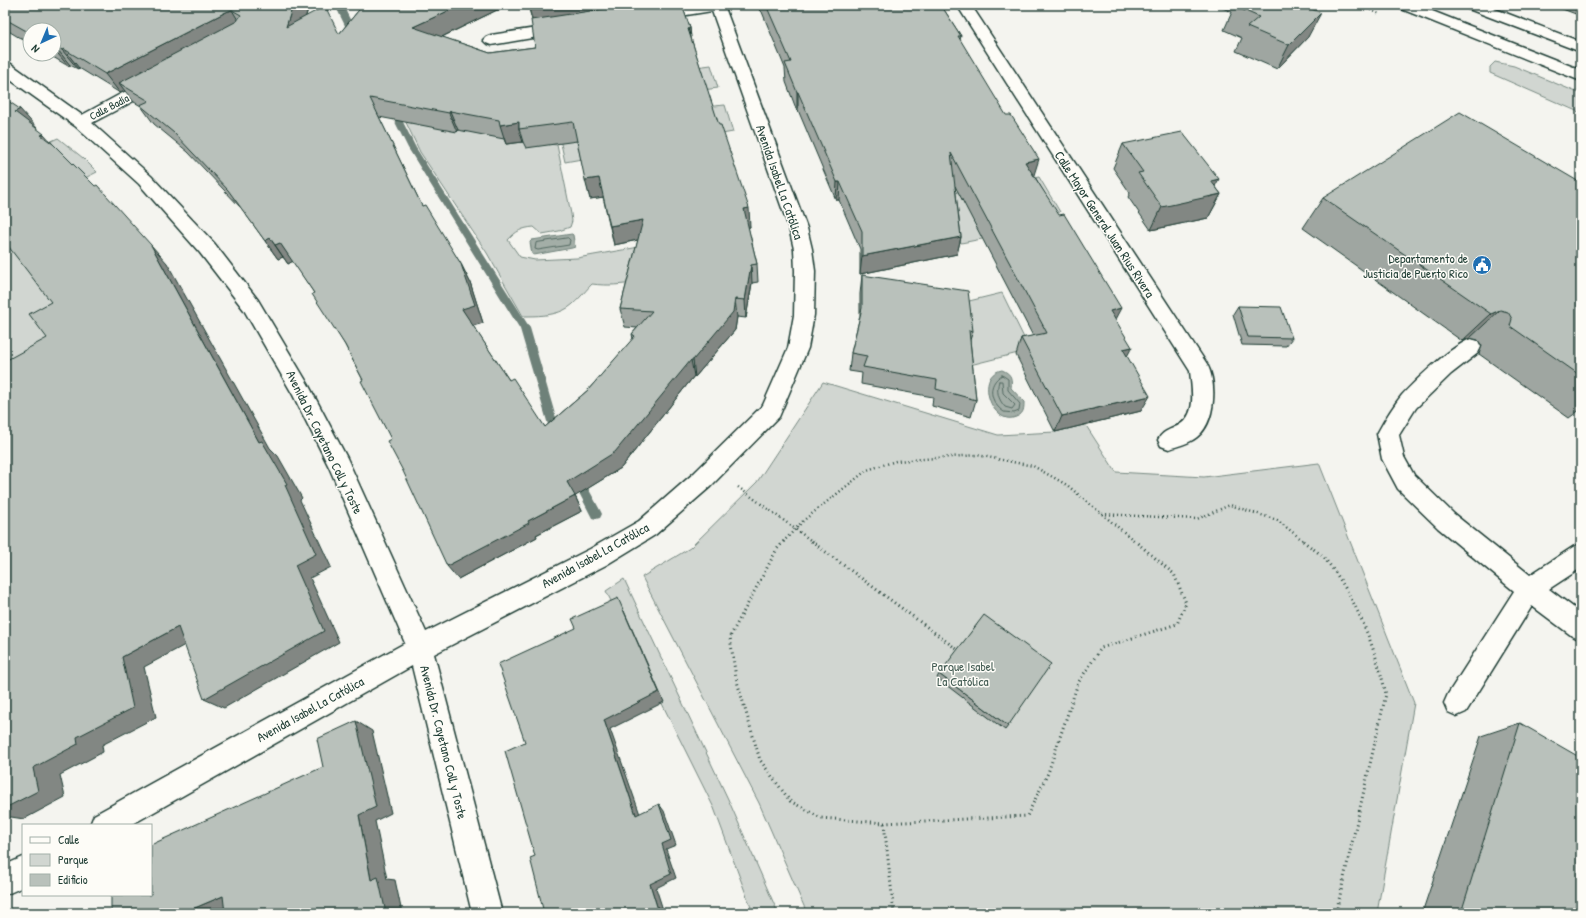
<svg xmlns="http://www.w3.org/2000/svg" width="1586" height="918" viewBox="0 0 1586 918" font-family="'Patrick Hand',sans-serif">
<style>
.green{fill:#d1d6d1;stroke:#788a82}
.water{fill:#a3aea7;stroke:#6e8179}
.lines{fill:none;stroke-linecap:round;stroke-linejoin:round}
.shore{stroke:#546a62;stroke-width:1}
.stream{fill:#6e8179;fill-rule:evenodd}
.minor-casing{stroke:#1f3d34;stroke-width:3}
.highway-casing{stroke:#1f3d34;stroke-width:3}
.path-far2{stroke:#1f3d34;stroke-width:2;stroke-dasharray:1 2.5;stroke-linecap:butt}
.path-far1{stroke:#1f3d34;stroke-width:2.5;stroke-dasharray:1 3;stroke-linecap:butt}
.path{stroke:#1f3d34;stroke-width:3;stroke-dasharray:1 3.5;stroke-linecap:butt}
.minor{fill:#fdfcf7;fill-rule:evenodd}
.highway{fill:#fdfcf7;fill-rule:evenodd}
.wall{fill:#9fa6a1;stroke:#1f3d34;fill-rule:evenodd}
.shaded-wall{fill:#828783;stroke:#1f3d34}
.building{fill:#b9c1bb;stroke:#1f3d34;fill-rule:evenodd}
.labels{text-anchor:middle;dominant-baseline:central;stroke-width:3;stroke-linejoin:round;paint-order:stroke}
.far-street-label{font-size:11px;fill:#1f3d34;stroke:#fdfcf7}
.street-label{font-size:13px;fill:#1f3d34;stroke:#fdfcf7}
.poi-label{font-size:13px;fill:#1f3d34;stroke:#fdfcf7;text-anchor:end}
.park-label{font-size:13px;fill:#435c53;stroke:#fdfcf7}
</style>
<rect width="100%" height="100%" fill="#f4f4ef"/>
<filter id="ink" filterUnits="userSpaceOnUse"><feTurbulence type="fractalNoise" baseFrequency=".025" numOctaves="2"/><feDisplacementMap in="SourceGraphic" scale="8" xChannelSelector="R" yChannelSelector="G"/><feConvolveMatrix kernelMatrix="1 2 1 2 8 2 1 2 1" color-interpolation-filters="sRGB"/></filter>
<g filter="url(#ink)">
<path class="green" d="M1495 62 1514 66 1581 94V113L1490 73V67Z
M711 65 718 88 703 90 696 67Z
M725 105 733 132 565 162 556 121Z
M494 107 506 144 525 141 557 145 571 214 572 221 570 227 559 231 542 234 534 227C522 228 516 231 508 240L520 257 535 260 577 258 713 234 637 282C622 285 607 286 592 284 584 292 575 305 564 310 552 316 536 316 523 316L487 253 420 152 402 114 461 127Z
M58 138 83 158 97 172 85 178 45 144Z
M1039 177 1060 212 1042 216 1008 234 961 243 935 196Z
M27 236 56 301 61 347 5 409V248Z
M1002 293 1030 350 970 365 965 302Z
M823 382 998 435 1055 432 1085 424 1116 472 1204 477 1319 463 1414 703 1377 913H807L759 803 642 577 690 548 757 482Z
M624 579 728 799 778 913H753L714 808 606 591Z"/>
<path class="water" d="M572 234 573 235 575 247 572 248 534 255 532 254 530 242 532 240Z
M1002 370C1012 374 1012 379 1011 388L1024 402C1024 408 1024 413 1018 416 993 430 973 375 1002 370Z"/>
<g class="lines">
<path class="shore" d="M568 238 570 240 569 245 538 250 535 249 536 243Z
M1002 375 1008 379V390L1020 404 1019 411 1014 413 1004 412C990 403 986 384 1002 375Z
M999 381H1002L1003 393 1015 405 1012 409 1005 407C998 399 996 391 999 381Z"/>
<path class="stream" d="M335 5H343L358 36 357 38H354L350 36Z
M392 105 396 108 416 148 530 328 561 435 560 438 556 440 552 438 551 435 520 329 408 148 388 108Z
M577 473 581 475 600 510 602 514 600 518 596 519 592 518 573 481 571 478 573 475Z"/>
<g class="minor-casing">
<path id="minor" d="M693 5H724L807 228 812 249 815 271 814 315 808 348 779 417 710 487 655 535 606 565 434 654 502 913H472L412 666 131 825H90L94 815 405 643 329 467 293 395 244 310 200 253 139 184 75 126 5 76V63L11 64 82 115 150 78 156 77 162 78 164 82 162 86 92 123 151 176 214 243 258 300 308 384 347 458 426 632 590 549 639 521 694 473 763 405 788 348 794 315 795 271 794 249 789 228 712 11 655 20 650 18 647 15 650 12 655 10Z
M957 5H971L1207 364C1217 383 1216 422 1197 437 1190 443 1178 446 1169 449L1161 446 1158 440C1162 432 1167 431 1175 427 1198 417 1192 392 1190 371Z
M562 24 567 26 570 29 567 32 491 45 486 43 483 40 486 37 491 35Z
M1471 339 1478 341 1481 347 1478 353 1451 374 1416 408 1399 435 1404 457 1414 475 1454 514 1530 575 1573 547 1581 544V568L1549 589 1581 613V640L1572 636 1532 606 1466 712 1457 716 1448 712 1444 703 1448 694 1514 591 1438 528 1398 489 1382 459 1377 434C1384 421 1393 406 1402 395 1417 379 1451 346 1471 339Z
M23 857V887L5 895V865Z"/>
</g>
<g class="highway-casing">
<path id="highway" d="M1397 5H1417L1581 70V81L1399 8Z
M1464 5H1485L1581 42V52L1466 8Z"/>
</g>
<path class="path-far2" d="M1358 5 1380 14"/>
<path class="path-far1" d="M738 487 813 542
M1102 514 1136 542
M783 542 804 520 867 470 896 461 977 455 1033 466 1067 485 1102 514 1197 519 1230 505 1277 520 1305 542"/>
<path class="path" d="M784 541 777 549 730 637 736 678 760 760 790 801 821 818 884 823 894 913
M811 541 958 650
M1303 541C1310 547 1319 552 1325 559 1356 597 1375 647 1386 694L1336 913
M884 823 1027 816 1048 773 1078 683 1101 648 1177 624 1186 603 1174 574 1135 541"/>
<use href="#minor" class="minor"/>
<use href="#highway" class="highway"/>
</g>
<path class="wall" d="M5 5H309L306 16 339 34 363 5H682L690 28 691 38 750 227H748L757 264 758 282 752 283 746 318 737 317 735 330 695 377 694 376 621 468 575 496 582 511 536 535 537 537 458 579 363 380 345 345 314 293 293 261 288 264 283 257 278 259 242 209 188 152 154 124 141 106 134 102 125 91 120 93 79 68 78 69 70 65 68 66 48 54H54V30H30V44L5 29ZM528 5 532 20 535 47 490 53 442 37 497 10ZM379 117 457 132 458 130 504 139 506 144 523 142 526 148 577 141 590 199 603 197 614 245 638 240 620 309 625 327 637 328 632 334 633 339 588 390 545 427 509 380 473 326 483 323 470 282 461 264 422 206Z
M755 5H941L961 36 960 40 1034 175 1115 319 1127 357 1141 411 1055 432 1016 355 1021 338 1033 336 955 186 961 237 957 254 860 274V249L839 200H836L798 110 797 111 786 82 785 68 762 12Z
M1216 5H1318L1313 10 1308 37 1277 69 1236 51 1242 38 1224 30 1232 12Z
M1552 5H1581V16Z
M1123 144 1215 186 1221 194 1208 218 1151 230 1128 197 1130 193 1113 168Z
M1581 183V409L1569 418 1479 354 1482 346 1478 340 1470 338 1462 341 1303 228 1323 198Z
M862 275 973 331 970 340 976 400 971 417 932 406 933 397 861 384 862 373 849 371 851 353 860 316V294Z
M1238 306 1292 338 1286 346 1242 345 1233 314Z
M939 674 1008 726 1005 730 937 678Z
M1520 723 1581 913H1422L1481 736Z"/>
<path class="shaded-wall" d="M293 5H309L297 47 286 27Z
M461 5H528L497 10 421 47 413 27Z
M546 5H678L534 27 529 8Z
M1307 5H1318L1293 30 1305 6Z
M232 10 244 30 119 83 125 91 120 93 105 74 226 12Z
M1321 13 1308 37 1277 69 1289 45Z
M690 28 692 48 688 29Z
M54 45 70 65 68 66 54 49Z
M64 49 79 68 78 69 62 50Z
M797 92H798V110L797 111Z
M20 109 37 128 32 131 15 112Z
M450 111 458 130 457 132 449 113Z
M519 122V129L523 142 506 144 500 125Z
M44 134 61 153 41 135Z
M1039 159 1033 178 1025 162Z
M599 178 604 197 590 199 585 180Z
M1219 179 1209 197 1221 194 1208 218 1151 230 1162 207 1211 181Z
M837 182H840L839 200H836Z
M749 208 750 227 745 228 744 209Z
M643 220 647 238 614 245 610 226Z
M961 237 957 254 860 274 862 256Z
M270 238 283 257 278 259 265 241Z
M280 243 293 261 288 264 275 245Z
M151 245 167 263 270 448 278 456 302 498 300 500 331 567 310 578 339 642 224 708 204 699 295 565 285 485 259 442Z
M461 264 470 282 483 323 471 326 462 309Z
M751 265 752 283 746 318 745 300Z
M735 299 737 317 735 330 695 377 693 360Z
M1121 308 1112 325 1110 311Z
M1500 310 1470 338 1462 341 1491 314Z
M1132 347 1123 364V349Z
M691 360 694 376 621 468 574 497 567 482Z
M1150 396 1141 411 1055 432 1062 416Z
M575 496 582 511 536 535 537 537 458 579 447 566 528 521Z
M624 611 664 702 610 729 642 820 636 815 604 720Z
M178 627 198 638 144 667 156 717 102 745 103 752 60 775 65 797 24 819 11 817 5 820V807L33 768 77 737 122 657Z
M356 721 372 731 391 813 375 821 387 879 395 880 402 913H386L371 880 359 815Z
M659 804 664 811 676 845 666 849 676 878 656 888 664 913H659L650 884 662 844Z
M223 896 246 899 213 913H183Z"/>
<path class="building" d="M5 5H293L286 27 325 6 339 34 363 5H461L413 27 490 53 535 47 531 20 630 5H682L690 28 688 29 690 35 719 125H721L749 208 744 209 757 264 751 265 745 300 735 299 733 312 693 360H691L615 452 567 482 575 496 528 521 529 523 447 566 403 471 387 441 391 439 361 381 363 380 345 345 312 294 314 293 280 243 275 245 270 238 265 241 228 190 174 133 140 105 149 101 119 83 237 21 241 15 232 10 226 12 105 74 64 49 62 50 54 45V30H30V33L5 19ZM370 98 449 113 450 111 499 120 500 125 519 122V129L573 122 585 180 599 178 610 226 643 220 620 309 652 311 632 334 635 336 588 390 545 427 513 378 509 380 462 309 475 305 461 264 425 205 422 206Z
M528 5H546L529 8Z
M766 5H941L961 36H958L1006 115H1011L1039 159 1025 162 1059 215 1064 214 1121 308 1110 311 1132 347 1123 349 1150 396 1062 416 1021 338 1047 333 951 153 961 237 862 256V231L840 182H837L798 92H797L785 63 791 62Z
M1235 5H1307L1305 6 1321 13 1289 45 1247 27 1259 17 1234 6Z
M5 99 20 109 15 112 44 134 41 135 53 144 95 186 97 185 151 245 259 442 262 441 287 484 285 485 316 554 295 565 324 631 204 699 178 627 122 657 133 708 77 737 78 744 33 768 38 791 5 808V361L47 338 29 314 51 302 5 242Z
M1460 112 1581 183V376L1510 326 1512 319 1508 312 1500 310 1491 314 1323 198Z
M1182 132 1219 179 1211 181 1221 194 1162 207 1138 173 1143 172 1123 144Z
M862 275 968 291 973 331 969 330 976 400 936 389 937 380 863 367 867 356 851 353 862 308Z
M1238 306 1281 307 1292 338 1248 337Z
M618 598 659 692 604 720 636 815 659 804 671 840 662 844 671 874 650 884 659 913H544L530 858 535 856 505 751 525 742 498 664 576 628 572 619Z
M984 615 1051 664 1008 726 939 674Z
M356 721 376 807 359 815 371 880 378 877 386 913H225L223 896 183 913H105L111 910V895H151V845L157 842 323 767 317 739Z
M1520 723 1581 758V913H1461Z"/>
</g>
<defs>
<g id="civic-disc" transform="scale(1)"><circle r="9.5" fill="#1f6fb2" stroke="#fdfcf7"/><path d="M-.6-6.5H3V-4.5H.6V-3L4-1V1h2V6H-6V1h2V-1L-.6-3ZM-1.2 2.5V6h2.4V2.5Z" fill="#fff"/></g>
</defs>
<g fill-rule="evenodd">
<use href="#civic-disc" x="1482" y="265"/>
</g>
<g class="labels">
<g class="far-street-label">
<text transform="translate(109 107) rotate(-28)">Calle Badía</text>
</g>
<g class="street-label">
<text transform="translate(780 182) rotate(71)">Avenida Isabel La Católica</text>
<text transform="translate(1105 224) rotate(57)">Calle Mayor General Juan Rius Rivera</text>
<text transform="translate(325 442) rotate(64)">Avenida Dr. Cayetano Coll y Toste</text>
<text transform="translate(595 555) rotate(-29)">Avenida Isabel La Católica</text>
<text transform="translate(310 709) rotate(-29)">Avenida Isabel La Católica</text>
<text transform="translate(444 742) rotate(76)">Avenida Dr. Cayetano Coll y Toste</text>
</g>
<g class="poi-label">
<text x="1468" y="258">Departamento de<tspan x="1468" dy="15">Justicia de Puerto Rico</tspan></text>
</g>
<g class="park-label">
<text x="963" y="666">Parque Isabel<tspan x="963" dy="15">La Católica</tspan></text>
</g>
</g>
<rect width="1586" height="918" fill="none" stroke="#fdfcf7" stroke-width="20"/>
<rect x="10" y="10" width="1566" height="898" fill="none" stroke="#1f3d34" stroke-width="1.5" filter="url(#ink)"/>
<rect x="22" y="824" width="130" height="72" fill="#fdfcf7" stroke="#a4b0a9"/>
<rect x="30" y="837" width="20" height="6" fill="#fdfcf7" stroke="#a4b0a9"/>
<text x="58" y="844" font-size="12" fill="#1f3d34">Calle</text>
<rect x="30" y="854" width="20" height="12" fill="#d1d6d1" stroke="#a4b0a9"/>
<text x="58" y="864" font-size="12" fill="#1f3d34">Parque</text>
<rect x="30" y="874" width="20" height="12" fill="#b9c1bb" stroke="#a4b0a9"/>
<text x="58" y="884" font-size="12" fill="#1f3d34">Edificio</text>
<g transform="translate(42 42) rotate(224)"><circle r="19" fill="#fdfcf7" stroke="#a4b0a9"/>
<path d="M0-3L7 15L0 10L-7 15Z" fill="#1f6fb2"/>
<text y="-6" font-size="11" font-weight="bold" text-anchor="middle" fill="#1f3d34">N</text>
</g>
</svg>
